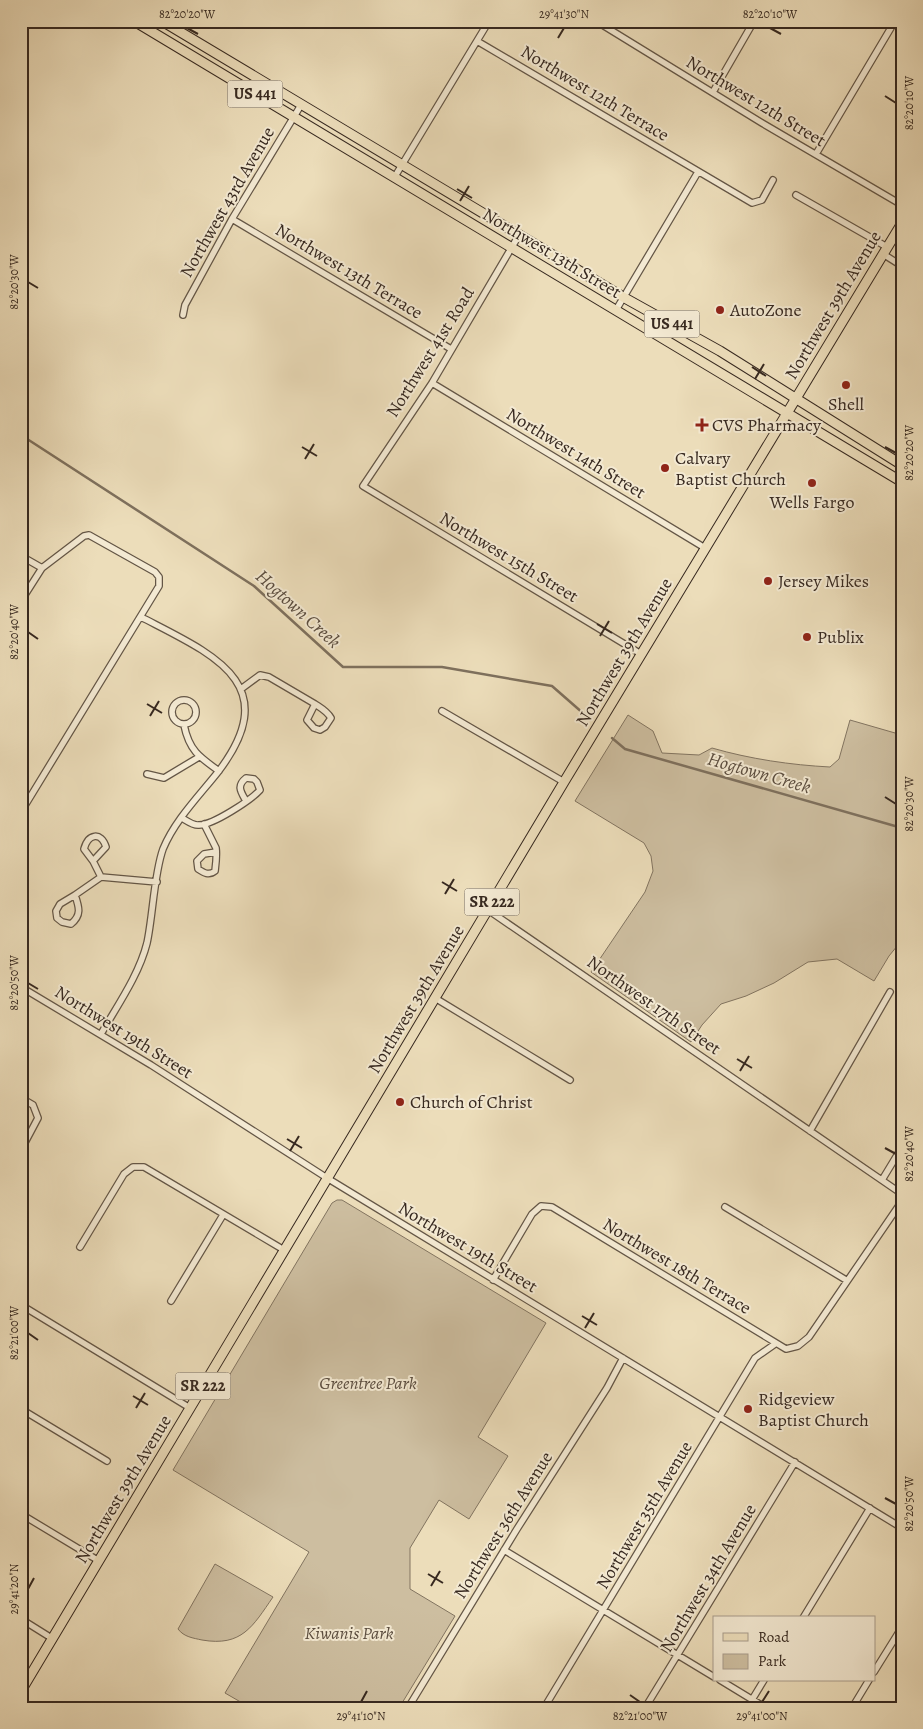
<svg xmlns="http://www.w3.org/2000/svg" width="923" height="1729" viewBox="0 0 923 1729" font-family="Alegreya,serif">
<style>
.green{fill:#cdbea0;stroke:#827460}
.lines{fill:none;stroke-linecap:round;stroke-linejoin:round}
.stream{stroke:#7e705d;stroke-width:2.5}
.minor-casing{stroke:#645646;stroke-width:8}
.primary-casing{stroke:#372920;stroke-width:11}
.minor{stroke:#f3e9d2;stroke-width:5.5}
.primary{stroke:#ecddba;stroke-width:9}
.ticks{fill:none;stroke:#372920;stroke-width:2}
.poi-dot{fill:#8f2418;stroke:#f3e9d2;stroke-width:2}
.labels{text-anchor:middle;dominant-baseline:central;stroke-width:4;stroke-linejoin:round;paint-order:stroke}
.shield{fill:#f3e9d2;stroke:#6f6355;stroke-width:1}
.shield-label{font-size:16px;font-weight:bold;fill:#372920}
.street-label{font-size:18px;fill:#372920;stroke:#f3e9d2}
.poi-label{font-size:18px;fill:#372920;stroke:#f3e9d2;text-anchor:start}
.park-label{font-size:18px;font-style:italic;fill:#5c4e40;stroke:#f3e9d2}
.water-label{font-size:19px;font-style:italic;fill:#5b4d3f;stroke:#f3e9d2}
.neatline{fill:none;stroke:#372920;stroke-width:2}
.ticks-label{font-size:12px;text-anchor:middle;fill:#372920}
</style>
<rect width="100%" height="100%" fill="#ecddba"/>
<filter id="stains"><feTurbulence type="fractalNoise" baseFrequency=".004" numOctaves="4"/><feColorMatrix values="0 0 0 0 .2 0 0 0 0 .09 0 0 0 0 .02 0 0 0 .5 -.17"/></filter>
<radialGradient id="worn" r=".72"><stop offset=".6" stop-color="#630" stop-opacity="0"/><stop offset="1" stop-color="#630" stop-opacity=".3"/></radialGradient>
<path class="green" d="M628 715 653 731 662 753 699 755 712 748C750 759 791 765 830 767L839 759 850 720 902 735V940L889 956 874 981 837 959 808 962 774 983 746 996 721 1004 702 1025 691 1042 591 972 645 892 653 871 651 856 644 843 575 801Z
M337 1200H342L546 1323 478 1437 508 1456 469 1519 439 1500 410 1548V1589L455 1616 399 1708H251L225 1693 309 1552 173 1470 332 1203Z
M215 1564 273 1597C253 1626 242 1647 202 1640 193 1638 184 1637 178 1629Z"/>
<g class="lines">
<path class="stream" d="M21 435 254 586 343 667H442L552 686 584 714
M612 738 625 749 902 828"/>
<g class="minor-casing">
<path id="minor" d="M596 21 762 123 902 205
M477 41 752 203 762 200 773 180
M713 92 754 21
M816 154 895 21
M394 178 489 21
M796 195 887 247
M232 219 451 349
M519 235 432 383 363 486 641 654
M883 254 902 266
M616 310 698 172
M183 315 185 305 232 219 301 105
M432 383 705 548
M21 556 42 568
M21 601 42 568 84 536 89 535 155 572 159 577V586L21 812
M241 689 260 675 269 677 315 704C321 708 327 711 331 718L325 727 320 730 314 728 307 720 315 704
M172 712a12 12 0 1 1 24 0a12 12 0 1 1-24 0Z
M442 711 564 782
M184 725C189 750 199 757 219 771
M147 774 164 778 199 757
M182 818C187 821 194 826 199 825 213 825 251 800 260 790L257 782 254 779 246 778C236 786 241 792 246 801
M204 824 216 848C217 856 216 863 215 871 209 876 204 873 198 869L197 861 204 854 216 852
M101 877 157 882
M75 895 60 904 56 911 57 918 62 922 71 924C82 915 79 907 75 895L101 877 93 861 106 847C101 831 88 834 84 849L93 861
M488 910 902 1194
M21 987 151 1065 327 1178 902 1528
M435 998 570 1080
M101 1034C117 1006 139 975 147 943 153 915 154 874 163 849 175 820 199 796 218 772 286 683 212 654 141 617
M21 1098 33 1105 38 1118 21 1150
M810 1131 890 992
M882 1180 902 1147
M725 1207 846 1280
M80 1247 124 1174 133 1167H144L284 1250
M493 1280 532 1214 541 1206 552 1207 786 1349 798 1346 809 1337 902 1201
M171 1301 223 1215
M21 1305 190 1408
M21 1409 107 1461
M21 1514 99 1561
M504 1550 714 1677
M803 1618 870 1508
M21 1619 53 1639
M874 1672 902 1627
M720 1680 766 1708
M408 1708 517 1529 607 1388 623 1358
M544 1708 755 1358 775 1344
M645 1708 795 1462
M747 1708 764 1680
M852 1708 869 1680"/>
</g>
<g class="primary-casing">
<path id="primary" d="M134 21 902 482
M162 21 623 297 720 351 902 465
M21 1691 564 782 902 223"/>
</g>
<use href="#minor" class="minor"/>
<use href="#primary" class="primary"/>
</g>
<path class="ticks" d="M187 28 198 34M770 28 781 34M558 38 564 28M885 96 896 103M457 189 472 198M460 201 469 186M28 282 38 288M752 367 766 376M755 379 764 364M302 447 317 456M885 447 896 453M305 459 314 444M597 624 612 633M28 632 38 639M600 636 609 621M147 704 162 713M150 716 159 701M885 797 896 804M442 882 457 891M445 894 454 879M28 983 38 989M737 1059 752 1068M740 1071 749 1056M287 1139 302 1148M885 1148 896 1154M290 1151 299 1136M582 1316 597 1325M585 1328 594 1313M28 1333 38 1340M133 1396 148 1405M136 1408 145 1393M885 1498 896 1504M428 1574 443 1583M431 1586 440 1571M28 1589 34 1578M630 1695 640 1702M361 1702 367 1691M762 1702 769 1691"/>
<g class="poi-dot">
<circle cx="720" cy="310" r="5"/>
<circle cx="846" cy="385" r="5"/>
<path d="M699.5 417.5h5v5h5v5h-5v5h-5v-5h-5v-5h5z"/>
<circle cx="665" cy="468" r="5"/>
<circle cx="812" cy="483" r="5"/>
<circle cx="768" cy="581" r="5"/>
<circle cx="807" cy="637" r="5"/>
<circle cx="400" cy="1102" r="5"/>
<circle cx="748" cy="1409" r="5"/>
</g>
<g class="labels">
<g class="shield">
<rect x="227.5" y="80.5" width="55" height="27" rx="4"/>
<rect x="644.5" y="310.5" width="55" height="27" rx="4"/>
<rect x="464.5" y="888.5" width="55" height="27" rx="4"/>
<rect x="175.5" y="1372.5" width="55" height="27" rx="4"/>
</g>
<g class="shield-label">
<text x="255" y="94">US 441</text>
<text x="672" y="324">US 441</text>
<text x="492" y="902">SR 222</text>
<text x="203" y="1386">SR 222</text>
</g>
<g class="street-label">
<text transform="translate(595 93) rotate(31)">Northwest 12th Terrace</text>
<text transform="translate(756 101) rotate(31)">Northwest 12th Street</text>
<text transform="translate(227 202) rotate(-60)">Northwest 43rd Avenue</text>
<text transform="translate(552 253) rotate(31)">Northwest 13th Street</text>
<text transform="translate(349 271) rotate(31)">Northwest 13th Terrace</text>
<text transform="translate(833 305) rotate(-59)">Northwest 39th Avenue</text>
<text transform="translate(430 352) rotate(-58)">Northwest 41st Road</text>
<text transform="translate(576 453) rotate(31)">Northwest 14th Street</text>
<text transform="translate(509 557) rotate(31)">Northwest 15th Street</text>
<text transform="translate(624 652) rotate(-59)">Northwest 39th Avenue</text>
<text transform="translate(416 999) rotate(-59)">Northwest 39th Avenue</text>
<text transform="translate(654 1005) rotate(35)">Northwest 17th Street</text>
<text transform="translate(124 1032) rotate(32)">Northwest 19th Street</text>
<text transform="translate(468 1247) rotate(31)">Northwest 19th Street</text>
<text transform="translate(677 1266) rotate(31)">Northwest 18th Terrace</text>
<text transform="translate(123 1489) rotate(-59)">Northwest 39th Avenue</text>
<text transform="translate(644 1515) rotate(-59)">Northwest 35th Avenue</text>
<text transform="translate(503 1525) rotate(-58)">Northwest 36th Avenue</text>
<text transform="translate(708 1578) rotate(-59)">Northwest 34th Avenue</text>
</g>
<g class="poi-label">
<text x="730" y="310">AutoZone</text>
<text x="846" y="404" text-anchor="middle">Shell</text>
<text x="712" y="425">CVS Pharmacy</text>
<text x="675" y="458">Calvary<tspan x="675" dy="21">Baptist Church</tspan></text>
<text x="812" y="502" text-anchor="middle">Wells Fargo</text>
<text x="778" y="581">Jersey Mikes</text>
<text x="817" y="637">Publix</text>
<text x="410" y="1102">Church of Christ</text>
<text x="758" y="1399">Ridgeview<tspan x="758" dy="21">Baptist Church</tspan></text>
</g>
<g class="park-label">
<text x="368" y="1383">Greentree Park</text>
<text x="349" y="1633">Kiwanis Park</text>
</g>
<g class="water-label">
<text transform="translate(298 609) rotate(42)">Hogtown Creek</text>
<text transform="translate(759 773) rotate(16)">Hogtown Creek</text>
</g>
</g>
<rect width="923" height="1729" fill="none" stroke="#ecddba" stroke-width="55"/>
<rect x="713" y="1616" width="162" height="65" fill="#f3e9d2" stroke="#a89c8b"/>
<rect x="723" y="1633" width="25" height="8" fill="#ecddba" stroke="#a89c8b"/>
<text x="758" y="1642" font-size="15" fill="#372920">Road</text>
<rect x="723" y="1654" width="25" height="15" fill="#cdbea0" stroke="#a89c8b"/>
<text x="758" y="1666" font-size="15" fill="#372920">Park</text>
<rect x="28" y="28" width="868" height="1674" class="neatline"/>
<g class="ticks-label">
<text x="187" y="18">82°20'20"W</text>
<text x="564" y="18">29°41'30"N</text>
<text x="770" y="18">82°20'10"W</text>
<text transform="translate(909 103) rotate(-90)" y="4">82°20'10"W</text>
<text transform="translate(14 282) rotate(-90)" y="4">82°20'30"W</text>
<text transform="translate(909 453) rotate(-90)" y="4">82°20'20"W</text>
<text transform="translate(14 632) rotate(-90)" y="4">82°20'40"W</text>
<text transform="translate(909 804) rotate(-90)" y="4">82°20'30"W</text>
<text transform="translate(14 983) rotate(-90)" y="4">82°20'50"W</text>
<text transform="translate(909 1154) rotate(-90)" y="4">82°20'40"W</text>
<text transform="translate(14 1333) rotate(-90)" y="4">82°21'00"W</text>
<text transform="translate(909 1504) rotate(-90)" y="4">82°20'50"W</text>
<text transform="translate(14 1589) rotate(-90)" y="4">29°41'20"N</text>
<text x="361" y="1720">29°41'10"N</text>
<text x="640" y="1720">82°21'00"W</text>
<text x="762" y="1720">29°41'00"N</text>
</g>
<rect width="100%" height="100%" filter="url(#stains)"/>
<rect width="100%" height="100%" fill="url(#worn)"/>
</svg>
